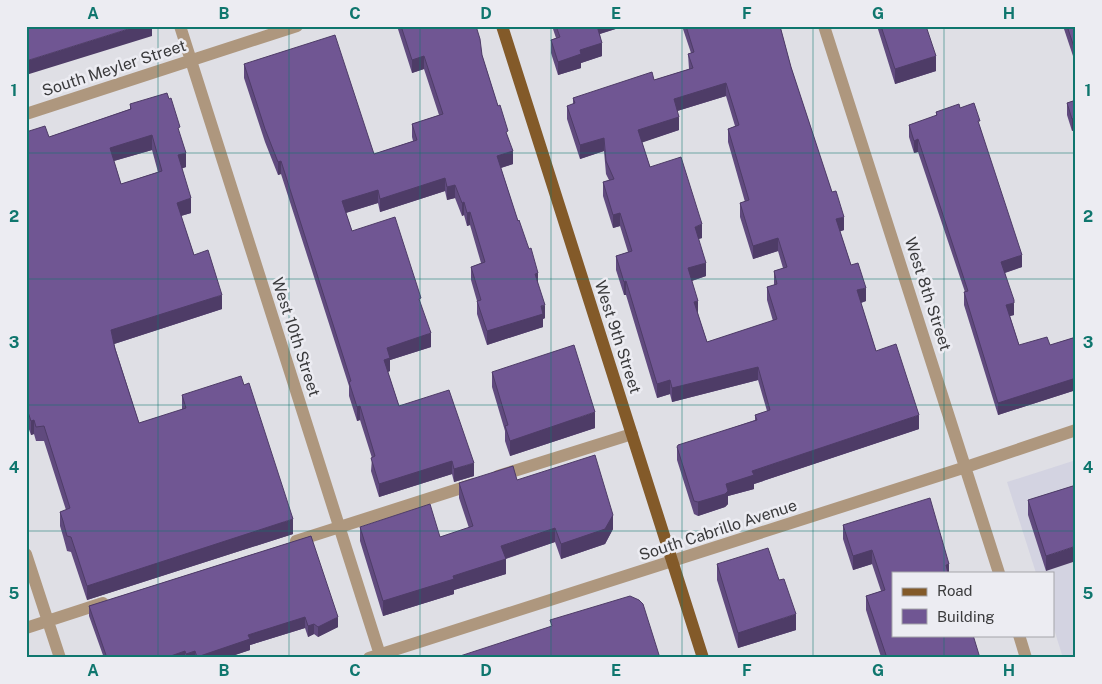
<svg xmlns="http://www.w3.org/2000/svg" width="1102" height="684" viewBox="0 0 1102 684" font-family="'Public Sans',sans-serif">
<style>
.built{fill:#d3d3e1}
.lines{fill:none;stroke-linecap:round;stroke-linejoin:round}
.minor{stroke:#ae977e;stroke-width:12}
.major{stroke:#835a29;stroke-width:12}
.wall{fill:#604a7e;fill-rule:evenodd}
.shaded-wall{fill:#4e3c67}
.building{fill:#705693;stroke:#4e3c67;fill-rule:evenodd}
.grid{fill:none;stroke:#0f766e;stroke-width:1;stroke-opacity:0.55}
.labels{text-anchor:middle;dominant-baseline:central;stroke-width:5;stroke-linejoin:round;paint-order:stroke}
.street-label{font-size:16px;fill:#3b3b3d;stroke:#ececf2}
.neatline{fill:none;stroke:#0f766e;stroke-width:2}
.grid-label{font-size:16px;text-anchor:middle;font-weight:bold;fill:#0f766e}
</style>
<rect width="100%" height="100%" fill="#dfdfe5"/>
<path class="built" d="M1076 460V658H1063L1053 626V573H1036L1007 482Z"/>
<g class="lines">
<path class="minor" d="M180 26 381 658
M824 26 999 573
M26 114 297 26
M498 476 632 434
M296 541 474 484
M26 554 60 658
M26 628 103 603
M1019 635 1026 658
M369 658 966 467 1076 430"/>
<path class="major" d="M502 26 703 658"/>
</g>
<path class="wall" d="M397 26H476L482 55 508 138 513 164 501 168 538 284 545 318 543 319V327L487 345 477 314V301L471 280V267L481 263 470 225 467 226 464 215 462 216 455 198 447 200 445 191 380 212 378 203 346 213 352 231 421 305 431 347 390 360V371L388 372 399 406 474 476 454 482 452 474 379 497 371 471 372 458 360 420 357 421 349 396V386L281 174 278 175 265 142 244 78V64L374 154 413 141 412 137V124L439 115 424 69 412 73Z
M552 26H625L600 34 602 56 581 63V68L558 75 551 53V40L556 38Z
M682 26H780L791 67 844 230 840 231 851 265 866 301 861 303 876 351 919 429 754 484V489L728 496V504L725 507 698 516 694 514 677 460V447L755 420V415L767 411 758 380 672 402 670 394 657 398 626 295H624L616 270V256L628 252 620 226 613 228 603 196V182L609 180 606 174 604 151 580 159 567 119V106L573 104V98L654 80 689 69 688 54 691 53ZM726 96 735 126 728 129V142L745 202 740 203V217L753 259 778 251 783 268 774 271V285L767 287V300L773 321 707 342 698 314 692 281 706 276 698 239 702 238 650 167 642 142 679 130 677 111Z
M877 26H926L936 71 895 84Z
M1063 26H1076V65Z
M1076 100 1072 131 1067 115V103Z
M130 104 180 135 186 167 182 168 191 213 181 216 194 255 222 309 114 344 139 423 182 410V395L293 534 87 600 71 552 67 551 63 536 60 526V512L66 510 44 441H36L34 434 31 435 26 421V132L49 137 130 109ZM152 150 158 172 121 184 114 161Z
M960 108 980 127 1022 267 1005 273 1014 315 1010 316 1019 345H1050L1076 337V390L998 415 964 305V292H965L918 152 914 153 909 137V125L936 116V112Z
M492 372 595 428 510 456 505 441V431L492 387Z
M517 480 613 529 605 544 561 559 555 542 506 559V574L454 590V594L383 616 360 541V527L440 537 469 528 459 498V483Z
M1076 485 1046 571 1028 515V500Z
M843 525 949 573H893L973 635 881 657 866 610V596L881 591 872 564 853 570 843 539Z
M311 536 338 627 318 637 314 634 308 637 305 628 250 645V650L226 658H104L89 616V606Z
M717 564 796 630 738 648 717 580Z"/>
<path class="shaded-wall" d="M138 26H152V36L26 75V61Z
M596 26H625L596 35Z
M602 43V56L581 63V68L558 75V62L580 50Z
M424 56V69L412 73V60Z
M936 56V71L895 84V69Z
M726 83V96L674 112V99Z
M679 117V130L638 144V130Z
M1076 117V130L1072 131V119Z
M152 135V150L110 162V148Z
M604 138V151L580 159V145Z
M918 139V152L914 153V141Z
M513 151V164L497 169V156Z
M186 153V167L178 170V155Z
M281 161V174L278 175V162Z
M445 178V191L380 212V199Z
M455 185V198L447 200V187Z
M378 190V203L342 214V201Z
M191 198V213L177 217V203Z
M464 202V215L462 216V203Z
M470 212V225L467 226V213Z
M620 213V226L613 228V215Z
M844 217V230L836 233V219Z
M702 224V238L695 240V227Z
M778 238V251L753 259V246Z
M1022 255V267L1001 274V262Z
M706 263V276L688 282V268Z
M538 273V286L535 274Z
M626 281V295H624V282Z
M866 288V301L857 304V290Z
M222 295V309L111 345V330Z
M698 301V314L694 302Z
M1014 303V315L1006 317V305Z
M545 305V318L543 319V327L487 345V331Z
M431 333V347L390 360V371L384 373V360L387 348Z
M758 367V380L672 402V388Z
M1076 378V390L998 415V403Z
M670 380V394L657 398V384Z
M360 406V420L357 421V407Z
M595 412V428L510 456V441Z
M919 415V429L754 484V489L728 496V504L725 507 698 516V502L726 484 752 471Z
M34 420V434L31 435V421Z
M452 461V474L379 497V484Z
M474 463V476L454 482V469Z
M613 515V529L605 544 561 559V544Z
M293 519V534L87 600V586Z
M555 528V542L501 560V546Z
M1076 546V561L1046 571V556Z
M872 550V564L853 570V556Z
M506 559V574L454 590V594L383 616V601L453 576Z
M949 564V573H946V565Z
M796 614V630L738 648V633Z
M305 617V628L250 645V650L226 658H197V657L248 635Z
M338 617V627L318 637V627Z
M314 624V634L308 637V626Z
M185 651V658H165Z
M195 651V658H186V654Z"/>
<path class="building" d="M26 26H138L26 61Z
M401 26H476L480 39 482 55 498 106 500 105 508 131 506 132 513 151 497 156 518 221 519 220 529 249 531 248 538 273 535 274 545 305 541 306 543 314 487 331 477 301 481 300 471 267 485 262 470 212 467 213 464 202 462 203 455 185 447 187 445 178 380 199 378 190 342 201 352 231 395 217 421 298 419 299 431 333 387 348 390 358 384 360 399 406 449 390 474 463 454 469 452 461 379 484 371 458 375 456 360 406 357 407 349 382 351 381 281 161 278 162 265 129 244 64 335 35 374 154 417 140 412 124 443 114 424 56 412 60Z
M556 26H597L602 43 580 50 581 54 558 62 551 40 560 37Z
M686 26H780L791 67 832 192 836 191 844 217 836 219 851 265 858 263 866 288 857 290 876 351 896 344 919 415 752 471 754 475 726 484 728 491 725 494 698 502 694 501 677 447 678 445 757 420 755 415 770 410 758 367 672 388 670 380 657 384 626 281 624 282 616 256 632 251 620 213 613 215 603 182 614 179 606 161 604 138 580 145 567 106 575 103 573 98 652 72 654 80 693 68 688 54 694 52ZM726 83 739 125 728 129 749 200 740 203 753 246 778 238 787 267 774 271 777 284 767 287 777 319 707 342 694 302 698 301 688 268 706 263 695 227 702 224 681 157 650 167 638 130 679 117 674 99Z
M881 26H926L936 56 895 69Z
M1067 26H1076V53Z
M167 93 169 99 171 98 180 127 178 128 186 153 178 155 191 198 177 203 194 255 208 250 222 295 111 330 115 349 139 423 186 408 182 395 241 376 244 385 249 383 293 519 87 586 71 537 67 536 63 521 60 512 70 508 44 426 36 427 34 420 31 421 26 406V132L45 126 49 137 131 109 130 104ZM152 135 162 171 121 184 110 148Z
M1076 100V117L1072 119 1067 103Z
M974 103 980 121H978L1022 255 1001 262 1014 300V303L1006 305 1019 345 1047 337 1050 345 1076 337V378L998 403 964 292 968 291 918 139 914 141 909 125 937 115 936 112 959 104 960 108Z
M574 345 595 412 510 441 505 426 508 425 492 372Z
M595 455 613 515 605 529 561 544 555 528 501 546 506 559 453 576 454 579 383 601 360 527 430 504 440 537 473 526 459 483 513 466 517 480Z
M1076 485V546L1046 556 1028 500Z
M930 498 949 564 946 565 948 573H893V635H973L980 658H878L886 655 866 596 885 590 872 550 853 556 843 525Z
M311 536 338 617 318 627 314 624 308 626 305 617 248 635 250 639 197 657 195 651 186 654 185 651 165 658H107L89 606Z
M768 548 779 580 784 579 796 614 738 633 717 564Z
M630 596 639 600 643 604 660 658H454L552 626 550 620Z"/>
<path class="grid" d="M158 26V658M289 26V658M420 26V658M551 26V658M682 26V658M813 26V658M944 26V573M26 153H1076M26 279H1076M26 405H1076M26 531H1076M944 635V658"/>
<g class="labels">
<g class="street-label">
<text transform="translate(114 68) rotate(-18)">South Meyler Street</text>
<text transform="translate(928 294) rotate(72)">West 8th Street</text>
<text transform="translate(296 337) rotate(72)">West 10th Street</text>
<text transform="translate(618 337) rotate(72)">West 9th Street</text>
<text transform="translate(718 530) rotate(-18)">South Cabrillo Avenue</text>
</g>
</g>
<rect width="1102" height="684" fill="none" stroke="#ececf2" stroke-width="55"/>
<rect x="892" y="572" width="162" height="65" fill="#ececf2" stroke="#a5a5aa"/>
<rect x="902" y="588" width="25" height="8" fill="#835a29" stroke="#a5a5aa"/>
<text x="937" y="596" font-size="15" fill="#3b3b3d">Road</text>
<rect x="902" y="609" width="25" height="15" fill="#705693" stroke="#a5a5aa"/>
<text x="937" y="622" font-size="15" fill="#3b3b3d">Building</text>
<rect x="28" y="28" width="1046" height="628" class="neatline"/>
<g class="grid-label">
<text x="93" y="19">A</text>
<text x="224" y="19">B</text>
<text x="355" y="19">C</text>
<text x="486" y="19">D</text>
<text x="616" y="19">E</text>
<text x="747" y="19">F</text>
<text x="878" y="19">G</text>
<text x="1009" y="19">H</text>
<text x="14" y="96">1</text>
<text x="1088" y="96">1</text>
<text x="14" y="222">2</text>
<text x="1088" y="222">2</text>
<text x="14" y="348">3</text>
<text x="1088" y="348">3</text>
<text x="14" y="473">4</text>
<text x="1088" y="473">4</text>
<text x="14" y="599">5</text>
<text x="1088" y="599">5</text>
<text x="93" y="676">A</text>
<text x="224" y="676">B</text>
<text x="355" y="676">C</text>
<text x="486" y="676">D</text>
<text x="616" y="676">E</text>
<text x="747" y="676">F</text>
<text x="878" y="676">G</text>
<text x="1009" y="676">H</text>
</g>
</svg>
